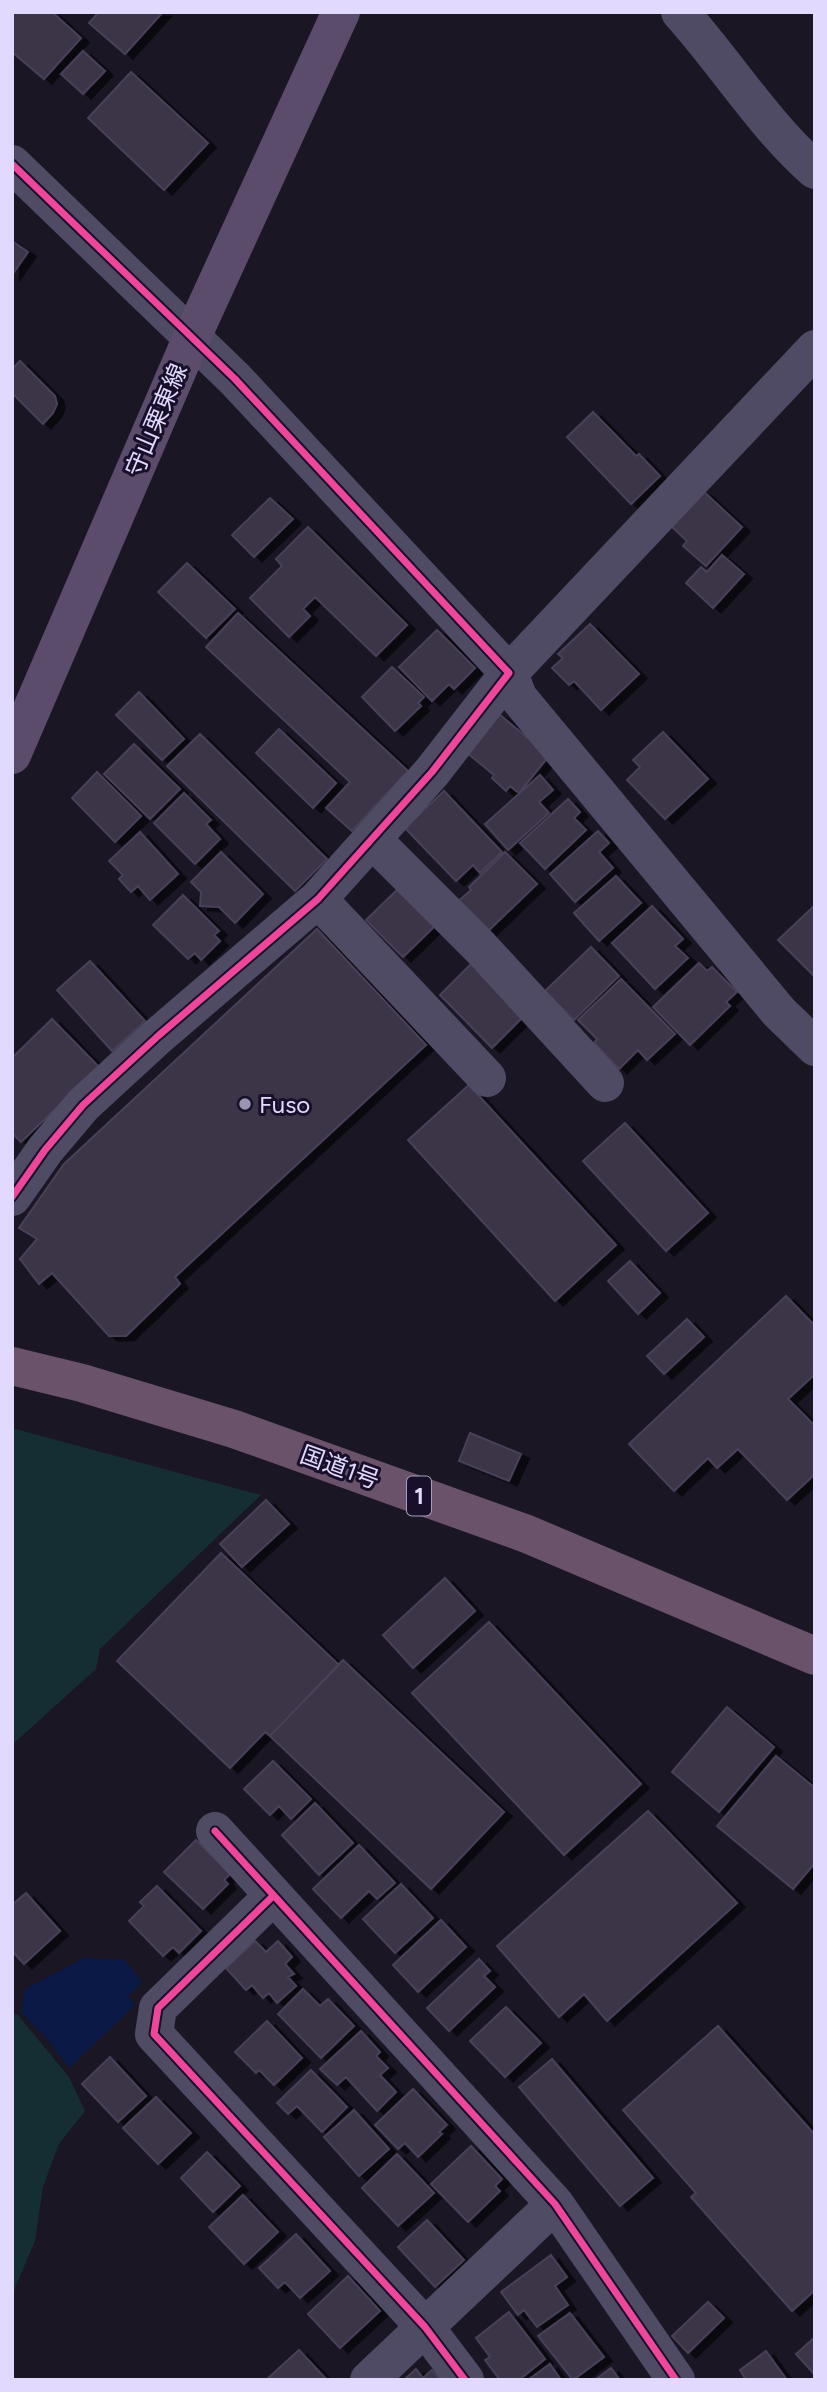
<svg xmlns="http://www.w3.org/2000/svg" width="827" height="2392" viewBox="0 0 827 2392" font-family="Figtree,'Noto Sans JP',sans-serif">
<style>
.green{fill:#142e33}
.water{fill:#0b1947}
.building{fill:#3a3446;stroke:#484158;stroke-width:2;filter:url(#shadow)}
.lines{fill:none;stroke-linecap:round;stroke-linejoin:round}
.minor{stroke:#504b65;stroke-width:38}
.major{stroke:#5a4c6a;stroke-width:38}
.highway{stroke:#6a526b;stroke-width:38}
.cycleway-casing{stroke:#18102a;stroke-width:11}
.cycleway{stroke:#ed469a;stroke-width:7}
.poi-dot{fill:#9c95b2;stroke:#18102a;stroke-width:2.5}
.labels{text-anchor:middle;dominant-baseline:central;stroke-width:6;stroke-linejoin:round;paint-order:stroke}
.shield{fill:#18102a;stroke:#a59dbf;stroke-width:2}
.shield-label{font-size:23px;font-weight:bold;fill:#e2d9ff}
.street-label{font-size:24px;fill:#e2d9ff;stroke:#18102a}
.poi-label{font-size:24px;fill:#e2d9ff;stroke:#18102a;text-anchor:start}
</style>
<defs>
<filter id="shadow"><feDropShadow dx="8" dy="4.5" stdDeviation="0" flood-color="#0009"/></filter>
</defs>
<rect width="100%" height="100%" fill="#1a1624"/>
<path class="green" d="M12 1428 261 1495 100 1649 96 1669 12 1745Z
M12 2013 18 2015 69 2077 85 2111 59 2144 43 2187 35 2241 15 2288 12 2300Z"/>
<path class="water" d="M84 1958 125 1960 142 1982 128 1996 135 2005 69 2068 49 2041 22 2013 25 1989Z"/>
<path class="building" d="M12 12H52L81 38 44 79 12 52Z
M99 12H163L125 54 89 23Z
M83 51 105 71 83 94 61 74Z
M131 72 208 143 164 190 88 118Z
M12 241 28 252 12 275Z
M20 361 55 396 57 404 53 413 43 424 12 393V369Z
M593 412 636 456 639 454 660 476 631 504 567 437Z
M703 491 742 527 706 566 683 546 687 541 671 526Z
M270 498 293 519 254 557 232 535Z
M308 527 407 625 376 656 315 597 303 609 310 616 289 637 250 598 282 566 276 559Z
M722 555 744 574 713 608 686 583 701 567 707 572Z
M187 563 235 609 206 638 158 592Z
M238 613 408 771 352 831 326 808 350 782 206 647Z
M590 624 639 674 601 710 574 681 569 685 552 668 563 658 558 654Z
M437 630 475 668 454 689 449 684 432 701 399 667Z
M392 667 424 697 418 703 421 706 395 731 362 697Z
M139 692 184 739 162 760 116 715Z
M499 714 549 756 519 793 510 786 506 791 492 778 494 775 466 752Z
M279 729 336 783 313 808 256 753Z
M663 732 708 779 665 819 627 780 640 767 633 760Z
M200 734 327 859 295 891 167 766Z
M134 744 180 789 150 819 104 774Z
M97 772 141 816 115 842 72 798Z
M540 775 553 790 539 802 549 813 508 850 485 824Z
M444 791 502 852 480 873 473 865 456 881 405 828Z
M184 793 211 820 206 824 220 839 195 864 154 823Z
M568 799 580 812 574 818 586 830 545 869 520 843Z
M598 831 609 843 599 852 613 868 575 902 550 874Z
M140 832 178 874 150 900 138 886 131 892 119 879 123 875 109 861Z
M221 852 263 894 235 923 219 907 200 906 201 892 191 882Z
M505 852 537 884 484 935 455 904 471 890 469 887Z
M616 876 641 903 599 941 574 913Z
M399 888 436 925 403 957 366 920Z
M183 895 219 931 214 935 220 941 201 960 195 953 188 959 153 925Z
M815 905V977L778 940Z
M652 906 683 939 675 946 688 958 655 989 612 943Z
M317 929 426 1045 175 1277 180 1284 126 1336H109L52 1273 39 1284 20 1259 37 1239 19 1228 64 1164Z
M591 947 619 976 574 1020 545 991Z
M90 961 145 1021 112 1051 57 990Z
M473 962 525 1015 492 1048 440 995Z
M699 963 707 971 712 967 737 992 726 1002 730 1006 690 1045 653 1007Z
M621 979 675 1034 647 1060 638 1050 619 1069 594 1043 597 1039 578 1020Z
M52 1019 99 1067 21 1142 12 1133V1058Z
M469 1085 616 1245 555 1301 408 1140Z
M625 1123 708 1213 666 1251 583 1161Z
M630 1261 660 1293 638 1314 608 1281Z
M786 1296 815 1326V1374L788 1399 815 1426V1474L787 1500 738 1449 717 1468 708 1458 674 1491 629 1444Z
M687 1319 704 1337 664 1374 647 1356Z
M470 1433 521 1454 509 1481 459 1461Z
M266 1500 289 1524 242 1567 220 1544Z
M221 1553 339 1665 270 1736 265 1732 230 1768 117 1661Z
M445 1578 475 1611 413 1668 383 1635Z
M489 1622 641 1784 564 1855 412 1693Z
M343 1660 504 1812 431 1889 270 1736Z
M727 1707 774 1747 719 1812 672 1772Z
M776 1756 815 1788V1863L793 1889 717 1826Z
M273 1761 311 1799 291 1819 279 1806 270 1815 244 1789Z
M315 1803 353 1843 319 1875 282 1835Z
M648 1811 737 1903 607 2021 584 1994 559 2017 497 1946Z
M196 1840 230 1874 224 1880 228 1884 203 1909 164 1872Z
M359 1845 395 1883 377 1899 369 1891 341 1918 313 1889Z
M401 1884 433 1918 395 1953 363 1919Z
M157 1886 201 1931 179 1953 173 1947 163 1956 129 1921 144 1906 140 1902Z
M26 1893 60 1931 24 1964 12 1951V1905Z
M441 1920 466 1947 418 1992 393 1965Z
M255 1941 266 1952 278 1941 292 1957 285 1964 294 1974 288 1977 296 1986 277 2003 269 1993 263 1998 252 1985 246 1990 226 1968Z
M479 1959 490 1971 484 1976 495 1987 449 2031 427 2008Z
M303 1989 320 2006 328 1999 354 2026 321 2058 278 2014Z
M506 2007 541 2043 505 2077 470 2041Z
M267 2021 302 2058 274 2085 259 2070 256 2073 235 2052Z
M718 2026 815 2135V2290L792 2311 691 2197 696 2193 623 2110Z
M361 2031 380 2052 376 2056 388 2068 380 2075 396 2092 377 2111 346 2077 337 2085 320 2069Z
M110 2057 146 2096 118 2122 82 2084Z
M552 2059 653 2178 620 2206 519 2087Z
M311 2070 347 2107 322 2132 297 2106 288 2114 277 2103Z
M413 2089 447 2125 439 2132 442 2134 418 2157 405 2143 398 2149 375 2125Z
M156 2097 191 2133 158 2164 123 2128Z
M354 2110 389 2149 359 2176 324 2137Z
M471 2146 502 2179 495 2186 500 2191 468 2222 431 2184Z
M207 2152 240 2186 213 2212 181 2178Z
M397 2154 434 2193 398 2226 362 2188Z
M243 2195 278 2232 244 2264 209 2227Z
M427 2220 464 2260 435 2287 398 2247Z
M296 2234 330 2271 300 2298 285 2282 278 2288 259 2268Z
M551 2255 567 2277 555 2286 568 2305 537 2327 524 2310 518 2315 501 2292Z
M348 2276 380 2311 340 2348 308 2314Z
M708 2302 724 2318 688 2353 672 2336Z
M509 2312 545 2359 519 2380H500L485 2360 490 2357 476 2338Z
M570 2313 604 2357 573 2380 538 2336Z
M815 2337V2375L796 2354Z
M299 2350 327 2380H266Z
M766 2351 787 2380H746L740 2370Z
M550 2364 561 2380H528Z
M611 2368 620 2380H595Z
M416 2369 423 2378 432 2370 441 2380H404Z"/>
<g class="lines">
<path class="minor" d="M680 12C726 63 763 124 815 170
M12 164 235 379 509 673 518 697 779 1012 815 1047
M373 840 481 948 605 1083
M318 899 487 1078
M12 1197 45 1150 83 1105 158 1036 318 899 432 772 509 673 815 349
M215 1831 555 2204 676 2380
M273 1896 158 2008 154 2034 425 2327 465 2380
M369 2380 555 2204"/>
<path class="major" d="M12 755 192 337 341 12"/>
<path class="highway" d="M12 1366 82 1383 234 1429 527 1534 815 1656"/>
<g class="cycleway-casing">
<path id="cycleway" d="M12 164 235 379 509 673 432 772 318 899 158 1036 83 1105 45 1150 12 1197
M215 1831 555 2204 676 2380
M273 1896 158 2008 154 2034 425 2327 465 2380"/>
</g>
<use href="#cycleway" class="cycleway"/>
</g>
<circle class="poi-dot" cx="245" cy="1104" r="7"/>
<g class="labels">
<rect class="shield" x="407" y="1476.5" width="24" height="39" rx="5"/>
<g class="shield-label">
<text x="419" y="1496">1</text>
</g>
<g class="street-label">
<text transform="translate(156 420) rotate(-67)">守山栗東線</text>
<text transform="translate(340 1467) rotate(20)">国道1号</text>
</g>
<g class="poi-label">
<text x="259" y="1104">Fuso</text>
</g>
</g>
<rect width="827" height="2392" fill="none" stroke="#e2d9ff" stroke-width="28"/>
</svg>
